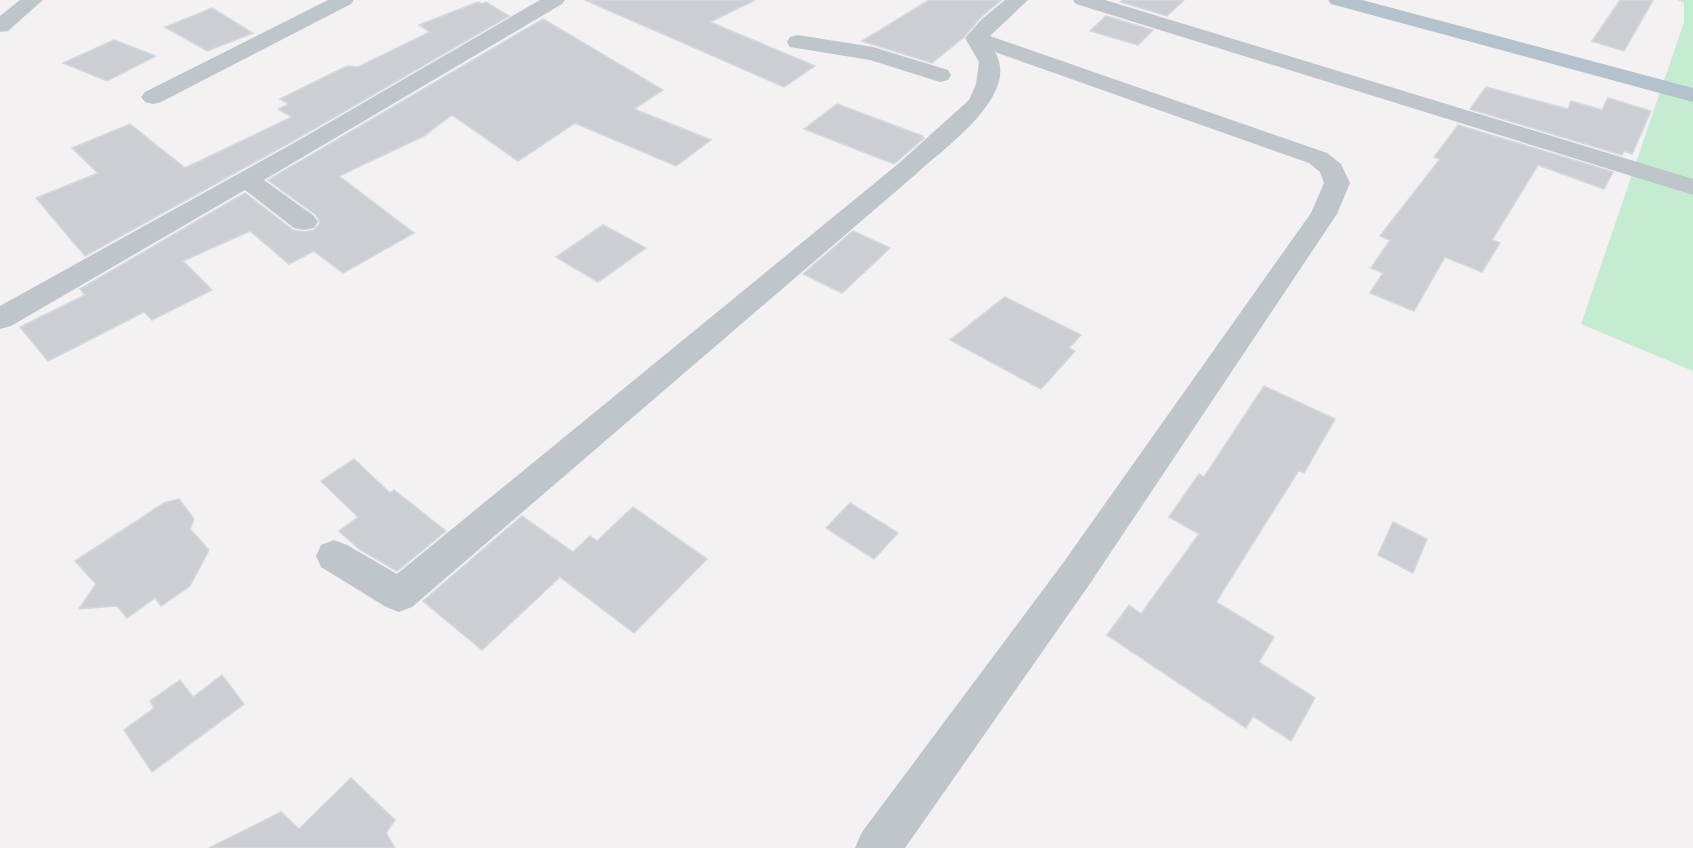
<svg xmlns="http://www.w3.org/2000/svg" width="1693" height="848" viewBox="0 0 1693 848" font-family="'DM Sans',sans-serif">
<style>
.green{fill:#c4ecd0}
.building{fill:#cbced3;stroke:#d5d8db;stroke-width:1.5}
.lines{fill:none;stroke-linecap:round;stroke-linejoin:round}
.minor{fill:#bec6cc;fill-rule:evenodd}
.major{fill:#b3c2cd;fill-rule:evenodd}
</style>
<rect width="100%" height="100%" fill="#f3f1f1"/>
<path class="green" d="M1677 0H1693V371L1581 324 1684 22V3Z"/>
<path class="building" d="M585 0H755L710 22 815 66 784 87Z
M929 0H1001L981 17 963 38 932 63 862 41Z
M1123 0H1184L1167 16 1121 2Z
M1620 0H1653L1624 51 1592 41Z
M478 2 482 4 486 2 509 16 300 137 85 256 36 198 98 173 72 148 130 124 185 168 292 117 278 109 289 104 280 99 347 66 358 67 430 32 419 25Z
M212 8 253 33 207 51 165 27Z
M1106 16 1153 30 1138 45 1090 31Z
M543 19 663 90 634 109 711 140 676 166 575 123 518 161 452 115 424 136 339 176 414 233 343 273 314 251 289 264 250 231 183 261 212 290 152 320 144 312 48 361 20 327 85 295 80 289 245 193 293 230 304 232 314 230 320 223 316 215 268 180Z
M114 40 156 56 107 81 63 63Z
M1486 87 1568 109 1571 101 1602 110 1608 98 1651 111 1632 154 1624 151 1622 155 1470 109Z
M837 104 923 136 921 137 924 138 894 164 804 129Z
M1458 125 1613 172 1604 189 1538 165 1492 240 1500 243 1482 272 1445 257 1414 311 1370 293 1383 273 1371 268 1390 240 1380 236 1440 159 1434 157Z
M603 225 646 248 598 282 556 257Z
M853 231 890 248 842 293 803 274Z
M1005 297 1081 335 1069 348 1075 351 1041 389 950 340Z
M1264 386 1335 419 1304 473 1299 470 1216 602 1274 637 1259 662 1315 698 1291 741 1253 716 1246 728 1107 635 1129 605 1141 614 1199 534 1169 517 1199 474 1204 477Z
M354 459 390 493 394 490 446 531 397 571 359 549 339 531 358 517 321 481Z
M179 499 194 519 190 529 209 550 190 586 161 606 155 598 127 618 117 606 79 609 96 584 75 561 164 503Z
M850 503 898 533 874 559 826 528Z
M633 507 707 559 634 633 560 577 482 650 423 601 522 516 573 552 590 536 597 541Z
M1393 522 1427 539 1413 573 1378 555Z
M222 675 244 704 152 772 124 730 154 708 150 701 180 680 193 697Z
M351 778 395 820 386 833 395 848H209L281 812 299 829Z"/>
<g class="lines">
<path class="minor" d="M20 0H43L8 31 0 32V16Z
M328 0H354L351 4 161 102 153 104 145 102 141 97 145 92Z
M540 0H565L562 4 264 180 314 216 318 222 314 228 304 230 294 228 245 190 11 326 0 329V306L301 139Z
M1005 0H1028L990 36 1327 153 1341 164 1350 183 1337 214 1089 585 905 848H855L862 832 1063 563 1311 213 1324 183 1320 172 1309 163 995 52C1021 95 944 148 916 174L412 607 399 612 386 607 321 567 316 556 321 545 334 540 347 545 397 574 898 164 969 100 976 84 979 62 965 38 982 19Z
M1073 0H1105L1693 179V195L1076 4Z
M798 35 873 47 948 70 951 75 948 80 940 82 870 60 790 47 787 42 790 37Z"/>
<path class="major" d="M1328 0H1362L1693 88V102L1331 4Z"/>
</g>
</svg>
